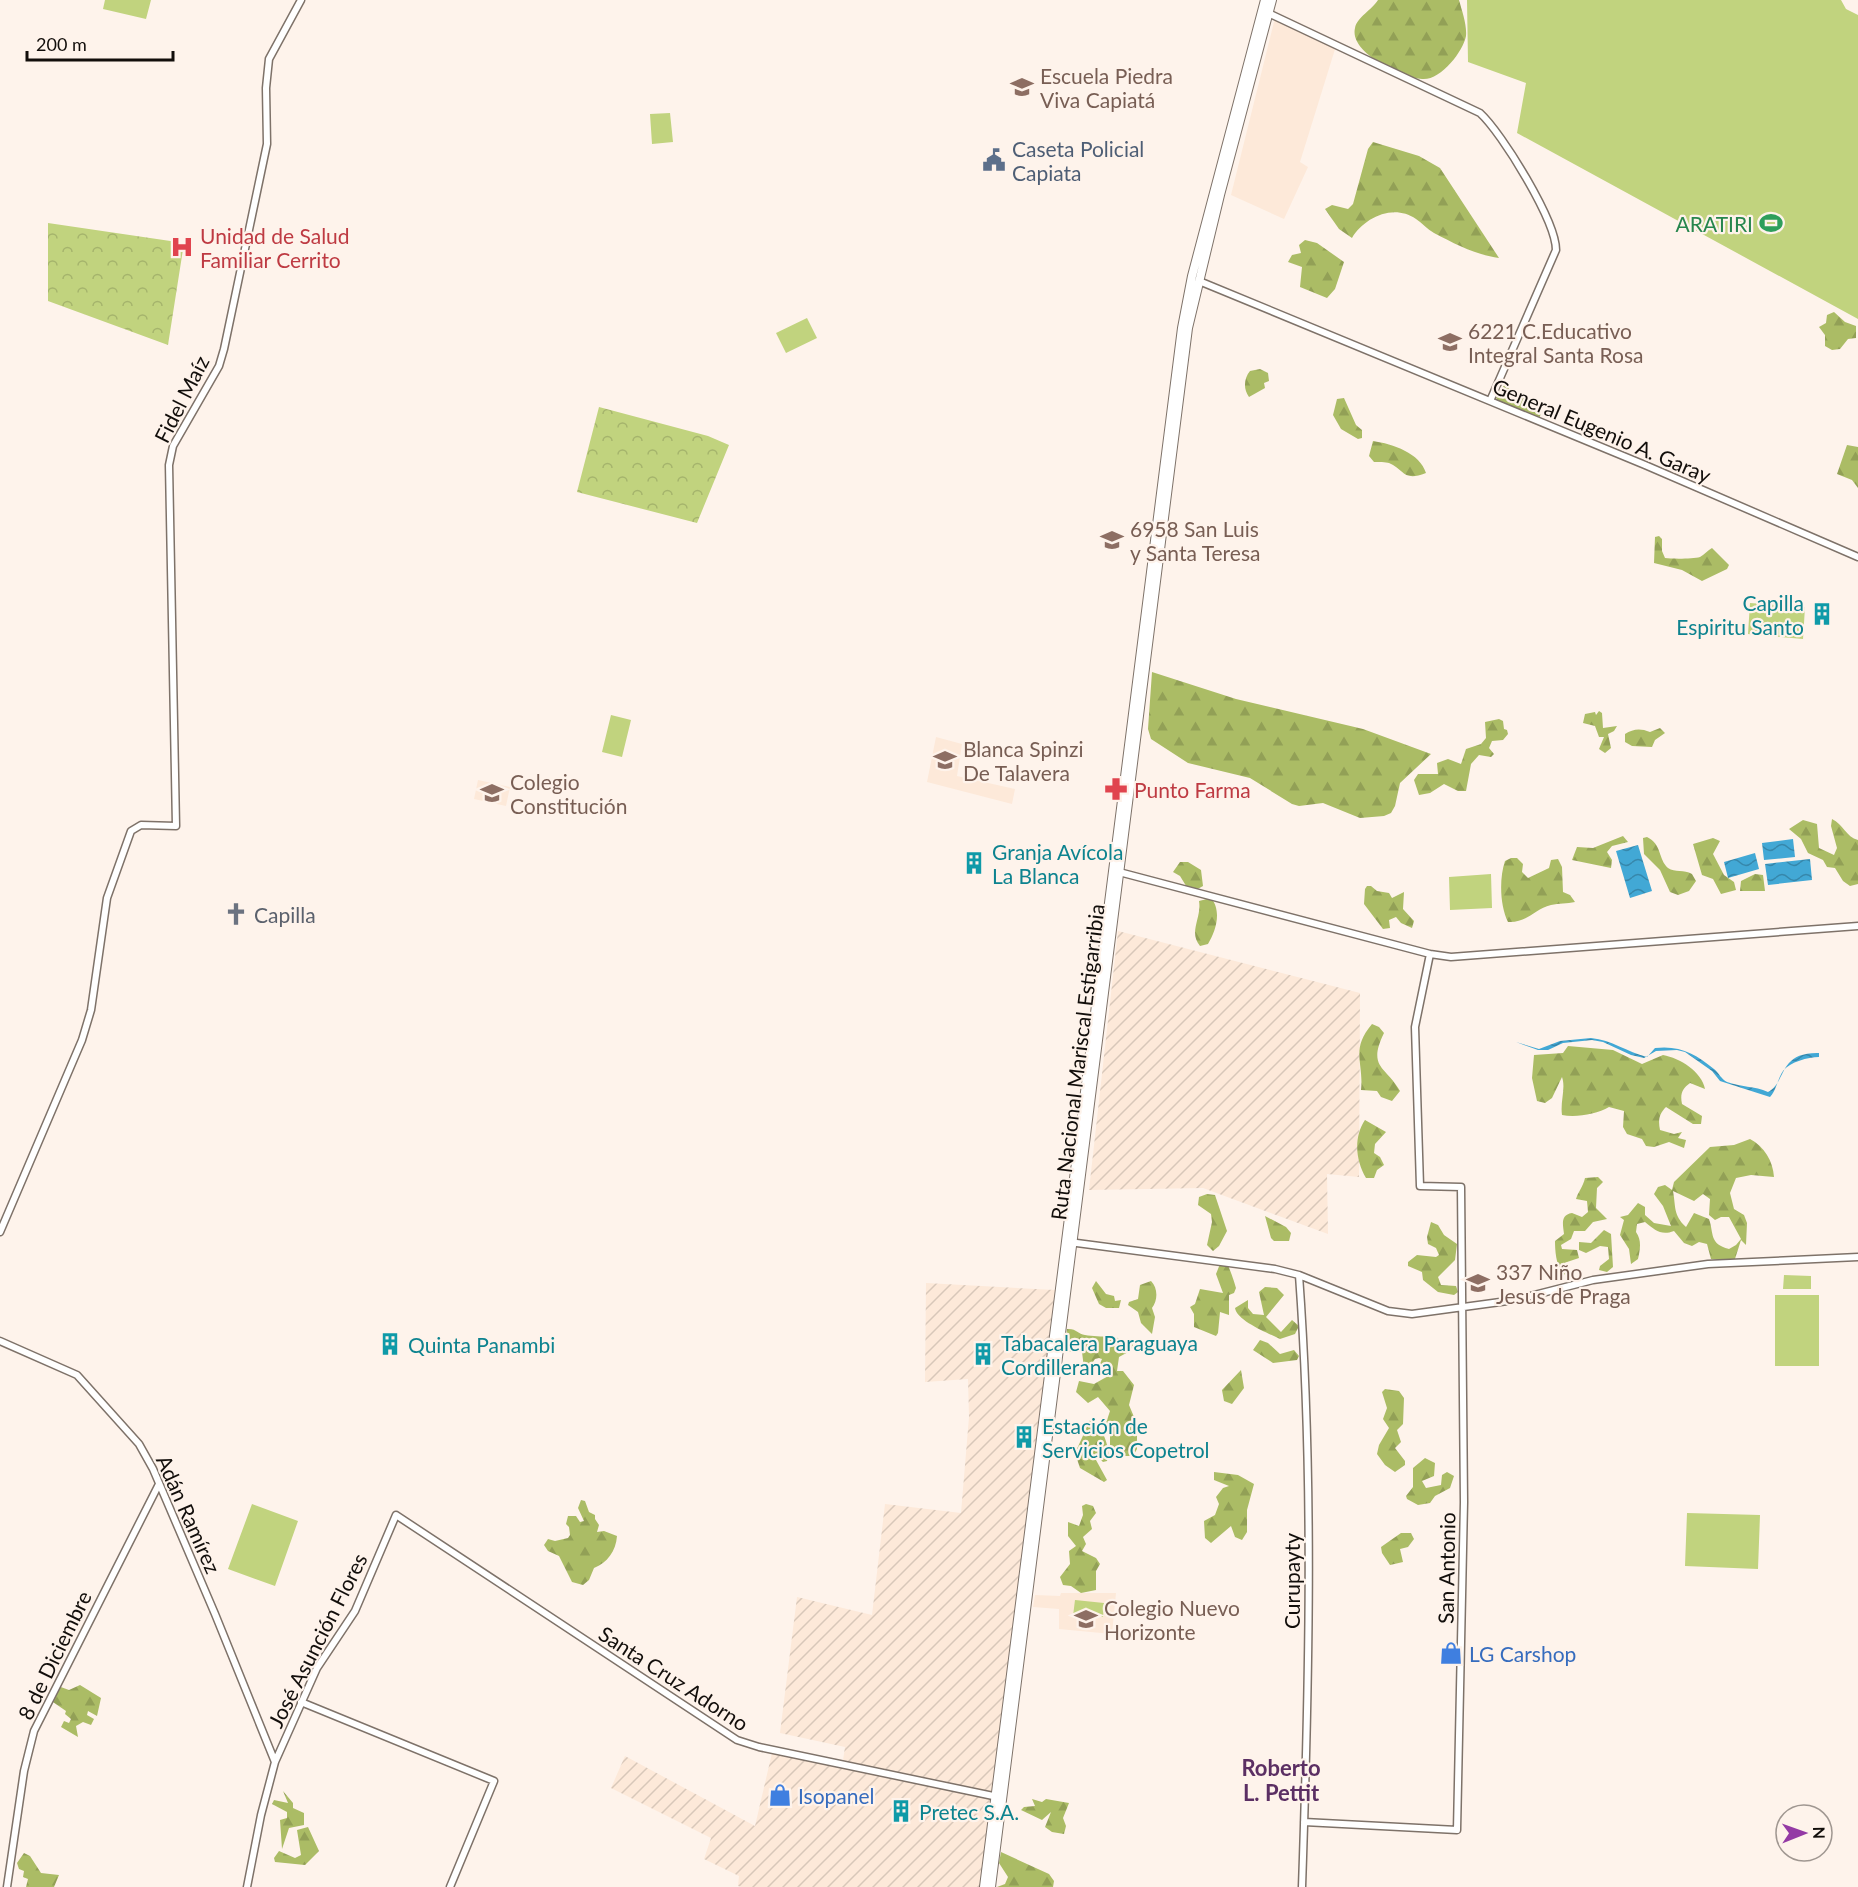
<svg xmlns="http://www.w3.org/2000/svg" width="1858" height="1887" viewBox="0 0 1858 1887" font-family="Lato,sans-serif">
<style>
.built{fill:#fde9d9}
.industrial{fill:url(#industrial-furrows)}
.forest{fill:url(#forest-firs);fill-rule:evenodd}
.park{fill:url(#park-crowns)}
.pitch{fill:#c1d37e}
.water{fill:url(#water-waves)}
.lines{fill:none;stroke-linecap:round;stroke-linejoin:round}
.secondary-casing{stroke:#7e7269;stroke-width:9}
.highway-casing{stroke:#7e7269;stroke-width:10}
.secondary{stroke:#fff;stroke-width:6}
.highway{stroke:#fff;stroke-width:8}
.labels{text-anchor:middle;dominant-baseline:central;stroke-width:4.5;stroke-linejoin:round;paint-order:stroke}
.education-label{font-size:21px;fill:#785e54;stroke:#fef3eb;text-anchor:start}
.service-label{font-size:21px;fill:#4e5e75;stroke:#fef3eb;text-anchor:start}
.leisure-label{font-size:21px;fill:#27864d;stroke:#fef3eb;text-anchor:end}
.health-label{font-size:21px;fill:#be3a42;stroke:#fef3eb;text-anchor:start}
.street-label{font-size:21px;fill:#120e0b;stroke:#fef3eb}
.culture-label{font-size:21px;fill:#0d838f;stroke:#fef3eb;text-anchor:start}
.worship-label{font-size:21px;fill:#5b616d;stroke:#fef3eb;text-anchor:start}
.shop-label{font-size:21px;fill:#366cbe;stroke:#fef3eb;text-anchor:start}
.neighbourhood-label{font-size:22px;font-weight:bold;fill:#5b2f63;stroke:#fef3eb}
</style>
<defs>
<pattern id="industrial-furrows" width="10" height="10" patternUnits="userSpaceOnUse" patternTransform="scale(1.5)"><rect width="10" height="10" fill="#fde9d9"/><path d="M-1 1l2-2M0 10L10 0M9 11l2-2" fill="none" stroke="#d8c7b9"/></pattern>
<pattern id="forest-firs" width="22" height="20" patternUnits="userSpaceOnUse" patternTransform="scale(1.5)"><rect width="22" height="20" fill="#abbc65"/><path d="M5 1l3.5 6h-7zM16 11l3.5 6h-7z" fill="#92a056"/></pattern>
<pattern id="park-crowns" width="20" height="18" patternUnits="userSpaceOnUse" patternTransform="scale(1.5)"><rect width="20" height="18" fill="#c1d37e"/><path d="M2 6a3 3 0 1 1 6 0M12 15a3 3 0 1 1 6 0" fill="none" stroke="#a5b46c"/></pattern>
<pattern id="water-waves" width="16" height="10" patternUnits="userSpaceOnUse" patternTransform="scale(1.5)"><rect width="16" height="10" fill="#42a8d5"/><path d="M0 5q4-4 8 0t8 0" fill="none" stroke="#3687ab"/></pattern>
</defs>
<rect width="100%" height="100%" fill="#fef3eb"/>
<path class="built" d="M1275 18 1336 46 1300 162 1308 167 1284 219 1231 195Z
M936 737 962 744 957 776 1015 789 1012 804 927 782Z
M478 780 510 787 506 806 474 799Z
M1061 1593H1116L1112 1634 1059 1629V1609L1033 1607 1035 1595 1060 1596Z"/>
<path class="industrial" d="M1118 931 1360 993 1359 1177 1327 1174 1328 1234 1203 1188 1089 1190Z
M926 1283 1055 1290 982 1887H741L738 1886 739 1876 704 1859 711 1838 611 1788 625 1756 755 1826 772 1753 842 1767 845 1747 780 1733 797 1597 872 1615 885 1504 961 1513 969 1417 968 1379 925 1382Z"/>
<path class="forest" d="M1378 0H1459C1462 11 1467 25 1466 36 1463 52 1440 81 1422 79 1402 77 1349 53 1355 28 1357 17 1372 10 1378 0Z
M1373 142 1419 156 1440 168 1499 258C1476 255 1455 244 1434 233 1427 229 1422 223 1416 219 1393 203 1364 218 1352 238L1339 229 1325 209 1332 205 1348 209 1353 204 1368 149Z
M1305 240 1317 243 1344 262 1335 289 1327 298 1300 287 1302 267 1288 262 1292 255 1301 253 1299 245Z
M1834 312 1845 322 1856 326V338L1848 339 1840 349 1832 350 1825 346V335L1819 327 1826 323 1827 315Z
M1260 369 1268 373 1269 381 1264 383 1265 388 1249 397C1243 389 1244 378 1250 371Z
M1505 384C1517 399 1530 397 1541 409L1540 417 1505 408 1500 409 1496 397Z
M1344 398 1356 425 1362 430V438L1358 439 1341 429 1333 415 1337 399Z
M1373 441C1393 444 1420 453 1426 473 1403 482 1405 470 1389 463 1386 462 1378 462 1374 462L1369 456Z
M1847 445 1858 447V488L1852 480 1837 474Z
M1659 536 1662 539V551L1665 558C1672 559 1693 559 1700 557 1704 555 1708 550 1712 548L1729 565 1727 569 1702 581 1682 570 1654 563 1655 537Z
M1152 672 1236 699 1363 729 1431 754 1400 783 1395 806 1391 813 1384 816 1360 818 1323 803 1299 806 1292 804 1250 778 1188 763 1151 739 1148 729Z
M1599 711 1602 713 1603 728 1617 726 1614 731 1608 734 1611 748 1605 753 1599 749 1604 737H1599L1595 726 1583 723 1585 714 1595 712 1596 715Z
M1499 719 1503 721 1504 729 1507 730 1508 734 1503 740 1492 741 1489 748 1494 754 1491 757 1479 755 1471 764 1466 791H1458L1444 784 1430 793 1419 795 1414 780 1418 774H1438L1437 763 1448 759 1461 764 1466 749 1481 744 1486 738 1485 722Z
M1660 728 1665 733 1655 740 1652 747 1632 746 1625 742V734C1633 729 1640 728 1650 732Z
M1832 819C1843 824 1846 837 1858 840V884L1850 886 1843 881 1835 868 1827 867 1823 860 1808 853 1801 839 1789 829 1803 820 1817 824 1819 848 1834 855 1837 848 1831 826Z
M1623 836 1628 842 1612 846 1607 852 1612 860 1611 868 1572 860 1577 847 1593 848Z
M1647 837C1662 844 1658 859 1668 868 1675 873 1684 869 1692 874L1696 881 1689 891 1678 895 1670 892 1660 870 1644 854 1643 838Z
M1713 838 1720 841 1713 854 1724 875 1734 882 1736 890 1721 894 1713 879 1702 875 1693 844Z
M1511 858H1517L1523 864 1522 872 1528 878 1549 868 1551 860 1558 859 1562 867 1563 892 1570 895 1575 902C1567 904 1559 903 1551 905 1534 909 1528 923 1508 922 1500 906 1499 879 1505 861Z
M1180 862H1188L1201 870 1203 886 1196 890 1188 889 1180 876 1173 872Z
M1755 874 1763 875 1765 891H1740L1741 881Z
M1367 886H1371L1377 891 1389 893 1392 898 1404 892 1403 909 1414 921 1412 928 1401 923 1396 917 1389 920 1390 928 1383 929 1364 904 1365 889Z
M1211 898C1222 911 1216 931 1208 944L1200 946C1188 932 1202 918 1199 901Z
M1372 1024 1379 1027 1384 1033C1367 1068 1386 1066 1400 1091L1392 1101 1381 1097 1377 1091 1361 1090C1364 1062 1350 1050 1372 1024Z
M1568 1046 1613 1050 1642 1064 1663 1055C1680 1058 1702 1072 1705 1089L1690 1083C1682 1089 1680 1094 1682 1104L1702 1116 1701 1124H1693L1666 1107C1659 1114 1658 1120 1660 1130L1674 1134 1682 1132 1678 1138 1686 1140 1684 1148 1669 1142 1654 1147 1646 1146 1642 1139 1627 1134 1623 1127 1624 1111 1609 1107C1597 1114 1576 1118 1562 1115 1560 1102 1566 1088 1562 1077L1552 1098 1545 1103 1537 1101 1532 1078 1534 1055 1563 1053Z
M1365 1120 1386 1132 1375 1144 1374 1153 1380 1157 1384 1165 1377 1170 1374 1178H1366C1356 1161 1353 1138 1365 1120Z
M1750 1139C1764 1146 1773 1161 1774 1177L1751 1175 1736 1178 1730 1193 1734 1209 1744 1215 1747 1223 1746 1245 1741 1240 1734 1262 1711 1259 1707 1244 1699 1242 1692 1246 1684 1243 1674 1231C1661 1236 1655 1230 1645 1222L1637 1224 1636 1232C1642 1241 1640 1249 1638 1259L1631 1264 1629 1249 1620 1235 1624 1220 1620 1217 1628 1215 1638 1203 1645 1207V1215L1654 1223 1671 1226 1663 1206 1654 1194 1658 1187 1665 1185 1672 1190 1674 1182 1710 1147 1734 1145ZM1673 1191 1694 1201 1703 1194 1710 1199 1709 1215 1715 1220 1721 1217H1729L1741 1239 1736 1245 1729 1249C1709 1244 1714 1233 1709 1219L1694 1213 1686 1227C1673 1215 1676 1207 1673 1191Z
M1598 1177 1603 1182 1597 1188 1596 1208 1607 1219 1593 1222 1585 1231H1574L1571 1239 1561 1245 1562 1249 1577 1250 1579 1258 1564 1263 1565 1270 1575 1277C1557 1279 1555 1255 1555 1241L1564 1234C1563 1225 1560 1215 1572 1213L1582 1217 1588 1212 1587 1201 1576 1199C1578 1192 1583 1187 1585 1178Z
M1207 1194 1215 1195 1227 1231 1219 1246 1213 1251 1207 1245 1212 1222 1211 1214 1198 1205 1199 1197Z
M1265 1216 1286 1227 1291 1233 1289 1241H1274L1271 1238Z
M1431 1222 1438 1225 1444 1235 1457 1244 1455 1260 1438 1277 1441 1285 1456 1286 1458 1292 1454 1295 1438 1292 1423 1280 1422 1272 1408 1266V1262L1417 1255 1436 1257 1439 1255 1436 1248 1428 1244 1427 1237Z
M1604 1230 1611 1234 1613 1267 1607 1272 1599 1270 1600 1266 1609 1259 1608 1247 1600 1246 1586 1253 1579 1250V1242L1591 1243Z
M1220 1264H1227C1229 1266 1235 1284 1236 1288L1234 1293 1229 1295V1315L1220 1312 1218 1333 1216 1336 1194 1327V1314L1190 1307 1195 1304 1200 1289 1223 1293 1216 1274Z
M1096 1281 1106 1294 1114 1296 1115 1301 1121 1300 1119 1308H1106L1099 1304 1092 1288Z
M1151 1281C1158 1288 1158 1300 1152 1308L1155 1317 1152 1334 1141 1323 1138 1312 1128 1305 1129 1302 1138 1299 1140 1285Z
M1265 1287 1277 1288 1284 1295 1266 1317 1281 1332 1292 1320 1299 1326 1295 1334 1280 1339C1268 1333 1237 1321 1235 1308L1248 1300V1308L1253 1314 1264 1315 1259 1292Z
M1067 1329C1076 1328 1078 1334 1085 1335 1100 1338 1122 1334 1133 1345L1130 1351 1119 1357 1117 1371H1123L1134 1385 1129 1405 1137 1424V1449L1133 1456H1121L1110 1450V1430L1106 1423 1110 1411 1098 1397 1088 1403 1076 1392 1079 1381 1094 1384 1110 1375 1096 1374 1102 1359 1099 1358 1095 1359 1088 1369 1084 1368 1082 1352H1070L1065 1345Z
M1260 1340 1268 1343 1280 1354 1294 1350 1299 1356 1297 1360 1273 1363 1253 1350Z
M1241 1370 1244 1388 1232 1404 1224 1401 1222 1390Z
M1385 1389 1399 1391 1404 1398 1403 1424 1397 1430 1401 1442 1395 1448 1405 1461V1465L1395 1472 1385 1465 1377 1454 1379 1445 1389 1428 1383 1419 1387 1408 1382 1392Z
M1093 1420C1102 1427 1112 1450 1107 1461L1103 1462 1097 1456 1096 1460 1107 1480 1104 1482 1080 1468 1075 1453C1080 1442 1085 1432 1089 1421Z
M1425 1458 1435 1463 1434 1476 1422 1481 1426 1488 1441 1485 1442 1475 1447 1472 1454 1476 1450 1488 1435 1496 1430 1503 1418 1505 1407 1499 1406 1496 1413 1487V1468Z
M1214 1472 1238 1475 1254 1484 1247 1510V1532L1242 1540 1235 1537 1231 1526 1211 1543 1205 1538 1204 1521 1215 1515 1219 1504 1216 1497 1223 1488 1229 1486 1214 1480Z
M581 1500 585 1501 589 1512 595 1515V1519L599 1525 597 1532 604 1531 617 1536C616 1551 607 1563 594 1568L589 1580 583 1585 572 1582 559 1556 548 1551 544 1545 548 1539 555 1541 568 1538 570 1535 569 1527 566 1524 568 1516H576L580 1522 584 1521 578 1508Z
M1086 1504 1093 1506 1096 1513 1090 1521 1092 1529 1083 1537 1086 1544 1082 1551 1096 1558 1100 1564 1096 1571V1590L1081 1593 1071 1586 1063 1585 1060 1577 1070 1564 1069 1551 1076 1546 1068 1536V1522L1079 1526 1083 1515 1082 1506Z
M1401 1533H1411L1414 1539 1408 1547 1400 1549 1403 1562 1390 1565 1382 1553 1381 1547Z
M80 1685 101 1698 97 1716 88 1711 87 1715 94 1719 91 1725 83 1722 76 1726 78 1737 61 1727 64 1721 69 1723 71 1719 65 1714 66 1711 50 1700 58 1686 69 1690Z
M283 1791 293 1803V1808L304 1813V1825L289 1828 282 1849 280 1820 287 1818V1812L272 1804 274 1800 288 1803Z
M1032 1799 1042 1802 1046 1799 1069 1803 1063 1818 1066 1826 1064 1834 1052 1832 1045 1827 1051 1812 1042 1820 1021 1810 1024 1807 1035 1806Z
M308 1827 319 1851 305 1865 275 1862 274 1858 279 1851 295 1858 301 1855 297 1830Z
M1001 1852 1049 1874 1054 1881 1053 1887H997L1005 1884 1008 1877 999 1863Z
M24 1853 30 1856 41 1873 59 1875 54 1887H26L28 1879 23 1877 24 1871 19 1869 17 1863Z"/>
<path class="park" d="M48 223 184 243 168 345 48 301Z
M599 407 708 436 729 445 697 523 577 492Z"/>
<path class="pitch" d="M105 0H151L146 19 103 9Z
M1467 0H1841L1846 9 1858 15V319L1517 133 1526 83 1468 62Z
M670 113 673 142 652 144 650 114Z
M807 318 817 338 786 353 776 333Z
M1750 603 1805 607 1803 639 1748 634Z
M611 715 631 720 622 757 602 752Z
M1491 874 1492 908 1450 910 1449 877Z
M1784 1275 1811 1276V1289H1783Z
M1775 1295H1819V1366H1775Z
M252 1504 298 1521 275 1586 228 1569Z
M1687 1513 1760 1515 1758 1569 1685 1566Z
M1075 1600 1104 1603 1103 1617 1073 1616Z"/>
<path class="water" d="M1793 839 1795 857 1764 860 1762 843Z
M1638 845 1652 891 1630 898 1616 851Z
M1755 853 1759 869 1728 878 1724 862Z
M1810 859 1812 880 1768 885 1765 864Z
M1591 1038C1612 1040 1627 1052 1647 1057L1655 1048C1680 1045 1696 1054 1714 1069 1719 1073 1721 1079 1727 1082 1740 1087 1755 1086 1768 1092 1787 1083 1777 1052 1819 1053V1057C1808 1057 1790 1062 1783 1071 1777 1080 1777 1089 1770 1097L1720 1081 1712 1071 1685 1052 1677 1050 1656 1051 1644 1058 1631 1055 1603 1042 1592 1040 1563 1043 1548 1050H1538L1516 1042 1539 1049 1560 1041Z"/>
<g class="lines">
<g class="secondary-casing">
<path id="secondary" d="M1266 12 1480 113C1502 133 1556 221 1556 250L1490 401
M1199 281 1645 465 1858 557
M1119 872 1430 954 1451 957 1858 926
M0 1232 82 1040 91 1010 107 898 131 831 141 825 176 826 169 465 173 446 219 366 224 349 267 144 266 88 269 59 301 0
M1069 1242 1275 1269 1299 1275 1388 1311 1412 1314 1515 1300 1593 1280 1708 1264 1858 1257
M1299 1275C1314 1479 1309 1683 1302 1887
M0 1341 77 1375 139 1444 153 1469 215 1614 275 1762
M301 1702 494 1781 450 1887
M1304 1822 1457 1830 1464 1502 1461 1187 1420 1186 1415 1027 1430 954
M7 1887 24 1771 34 1731 159 1484
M247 1887 261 1815 275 1762 317 1668 355 1611 396 1515 737 1740 759 1747 998 1797"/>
</g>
<g class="highway-casing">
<path id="highway" d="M984 1887 1182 328 1192 276 1265 0
M991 1887 1188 328 1220 195 1272 0"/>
</g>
<use href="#secondary" class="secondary"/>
<use href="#highway" class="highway"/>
</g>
<defs>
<g id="school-bare" transform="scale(1.8)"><path d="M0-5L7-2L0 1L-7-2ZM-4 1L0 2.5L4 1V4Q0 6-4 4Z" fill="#8d6e63" stroke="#fef3eb" stroke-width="2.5" paint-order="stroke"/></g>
<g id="civic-bare" transform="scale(1.8)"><path d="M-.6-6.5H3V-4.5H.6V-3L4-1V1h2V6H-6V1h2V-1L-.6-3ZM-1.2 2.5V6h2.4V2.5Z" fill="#5c6f8a" stroke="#fef3eb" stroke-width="2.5" paint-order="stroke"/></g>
<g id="stadium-bare" transform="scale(1.8)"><path d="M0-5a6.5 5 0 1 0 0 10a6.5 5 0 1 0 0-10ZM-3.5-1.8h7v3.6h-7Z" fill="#2e9e5b" stroke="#fef3eb" stroke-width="2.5" paint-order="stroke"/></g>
<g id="hospital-bare" transform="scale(1.8)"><path d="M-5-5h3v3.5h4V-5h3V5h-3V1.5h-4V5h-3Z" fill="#e0444e" stroke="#fef3eb" stroke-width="2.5" paint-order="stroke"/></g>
<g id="building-bare" transform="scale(1.8)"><path d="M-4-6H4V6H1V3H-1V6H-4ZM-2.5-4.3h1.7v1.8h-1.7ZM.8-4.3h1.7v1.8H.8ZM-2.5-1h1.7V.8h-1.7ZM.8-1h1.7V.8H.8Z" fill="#0f9aa8" stroke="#fef3eb" stroke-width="2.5" paint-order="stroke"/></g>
<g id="pharmacy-bare" transform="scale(1.8)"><path d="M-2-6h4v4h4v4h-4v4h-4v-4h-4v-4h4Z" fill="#e0444e" stroke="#fef3eb" stroke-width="2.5" paint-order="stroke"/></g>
<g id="church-bare" transform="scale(1.8)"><path d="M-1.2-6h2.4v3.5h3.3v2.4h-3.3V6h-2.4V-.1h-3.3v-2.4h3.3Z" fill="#6b7280" stroke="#fef3eb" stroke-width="2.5" paint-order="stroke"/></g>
<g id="university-bare" transform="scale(1.8)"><path d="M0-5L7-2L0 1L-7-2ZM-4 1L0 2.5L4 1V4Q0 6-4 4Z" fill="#8d6e63" stroke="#fef3eb" stroke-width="2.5" paint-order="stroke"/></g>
<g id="shop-bare" transform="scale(1.8)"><path d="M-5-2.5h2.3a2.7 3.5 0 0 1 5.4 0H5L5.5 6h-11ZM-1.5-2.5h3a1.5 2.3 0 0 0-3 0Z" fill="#3f7fe0" stroke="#fef3eb" stroke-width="2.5" paint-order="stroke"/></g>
</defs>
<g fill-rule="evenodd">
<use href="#school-bare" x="1022" y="87"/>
<use href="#civic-bare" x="994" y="160"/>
<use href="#stadium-bare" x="1771" y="223"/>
<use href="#hospital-bare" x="182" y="247"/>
<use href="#school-bare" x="1450" y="342"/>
<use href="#school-bare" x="1112" y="540"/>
<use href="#building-bare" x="1822" y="614"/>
<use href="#school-bare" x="945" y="760"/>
<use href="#pharmacy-bare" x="1116" y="789"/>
<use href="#school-bare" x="492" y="793"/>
<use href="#building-bare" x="974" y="863"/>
<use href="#church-bare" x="236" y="914"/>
<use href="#school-bare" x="1478" y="1283"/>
<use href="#building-bare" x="390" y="1344"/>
<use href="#building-bare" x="983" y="1354"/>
<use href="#building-bare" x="1024" y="1437"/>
<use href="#university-bare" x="1086" y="1619"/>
<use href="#shop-bare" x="1451" y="1653"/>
<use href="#shop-bare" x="780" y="1795"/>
<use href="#building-bare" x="901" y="1811"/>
</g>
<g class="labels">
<g class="education-label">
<text x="1040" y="75">Escuela Piedra<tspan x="1040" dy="24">Viva Capiatá</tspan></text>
<text x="1468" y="330">6221 C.Educativo<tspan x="1468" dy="24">Integral Santa Rosa</tspan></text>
<text x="1130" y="528">6958 San Luis<tspan x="1130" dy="24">y Santa Teresa</tspan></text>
<text x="963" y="748">Blanca Spinzi<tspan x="963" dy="24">De Talavera</tspan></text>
<text x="510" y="781">Colegio<tspan x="510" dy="24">Constitución</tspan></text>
<text x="1496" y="1271">337 Niño<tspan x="1496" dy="24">Jesus de Praga</tspan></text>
<text x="1104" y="1607">Colegio Nuevo<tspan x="1104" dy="24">Horizonte</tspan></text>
</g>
<g class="service-label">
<text x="1012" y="148">Caseta Policial<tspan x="1012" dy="24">Capiata</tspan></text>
</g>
<g class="leisure-label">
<text x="1753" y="223">ARATIRI</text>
</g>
<g class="health-label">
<text x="200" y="235">Unidad de Salud<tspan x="200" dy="24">Familiar Cerrito</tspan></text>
<text x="1134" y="789">Punto Farma</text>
</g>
<g class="street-label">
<text transform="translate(181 399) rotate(-63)">Fidel Maíz</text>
<text transform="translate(1602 430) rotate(23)">General Eugenio A. Garay</text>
<text transform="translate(1077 1062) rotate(-83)">Ruta Nacional Mariscal Estigarribia</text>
<text transform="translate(189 1514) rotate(66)">Adán Ramírez</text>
<text transform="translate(1446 1568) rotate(-89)">San Antonio</text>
<text transform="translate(1291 1581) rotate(-90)">Curupayty</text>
<text transform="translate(317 1640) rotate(-63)">José Asunción Flores</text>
<text transform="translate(54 1655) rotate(-64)">8 de Diciembre</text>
<text transform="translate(674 1678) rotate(33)">Santa Cruz Adorno</text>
</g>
<g class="culture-label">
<text x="1804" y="602" text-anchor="end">Capilla<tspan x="1804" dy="24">Espiritu Santo</tspan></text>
<text x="992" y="851">Granja Avícola<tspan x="992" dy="24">La Blanca</tspan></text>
<text x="1001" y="1342">Tabacalera Paraguaya<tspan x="1001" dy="24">Cordillerana</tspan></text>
<text x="408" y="1344">Quinta Panambi</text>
<text x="1042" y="1425">Estación de<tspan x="1042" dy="24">Servicios Copetrol</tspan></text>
<text x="919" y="1811">Pretec S.A.</text>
</g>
<g class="worship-label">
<text x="254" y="914">Capilla</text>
</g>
<g class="shop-label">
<text x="1469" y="1653">LG Carshop</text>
<text x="798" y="1795">Isopanel</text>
</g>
<g class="neighbourhood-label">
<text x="1281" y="1767">Roberto<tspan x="1281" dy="25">L. Pettit</tspan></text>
</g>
</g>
<g transform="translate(1804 1833) rotate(89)"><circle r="28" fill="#fef3eb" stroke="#a09791" stroke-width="1.5"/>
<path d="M0-4.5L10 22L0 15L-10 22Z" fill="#943aa5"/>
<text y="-9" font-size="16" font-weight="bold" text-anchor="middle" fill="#120e0b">N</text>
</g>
<path d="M27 51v9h146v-9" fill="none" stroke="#120e0b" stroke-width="3"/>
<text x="36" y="51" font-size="18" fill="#120e0b" stroke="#fef3eb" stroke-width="4.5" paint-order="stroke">200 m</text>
</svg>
